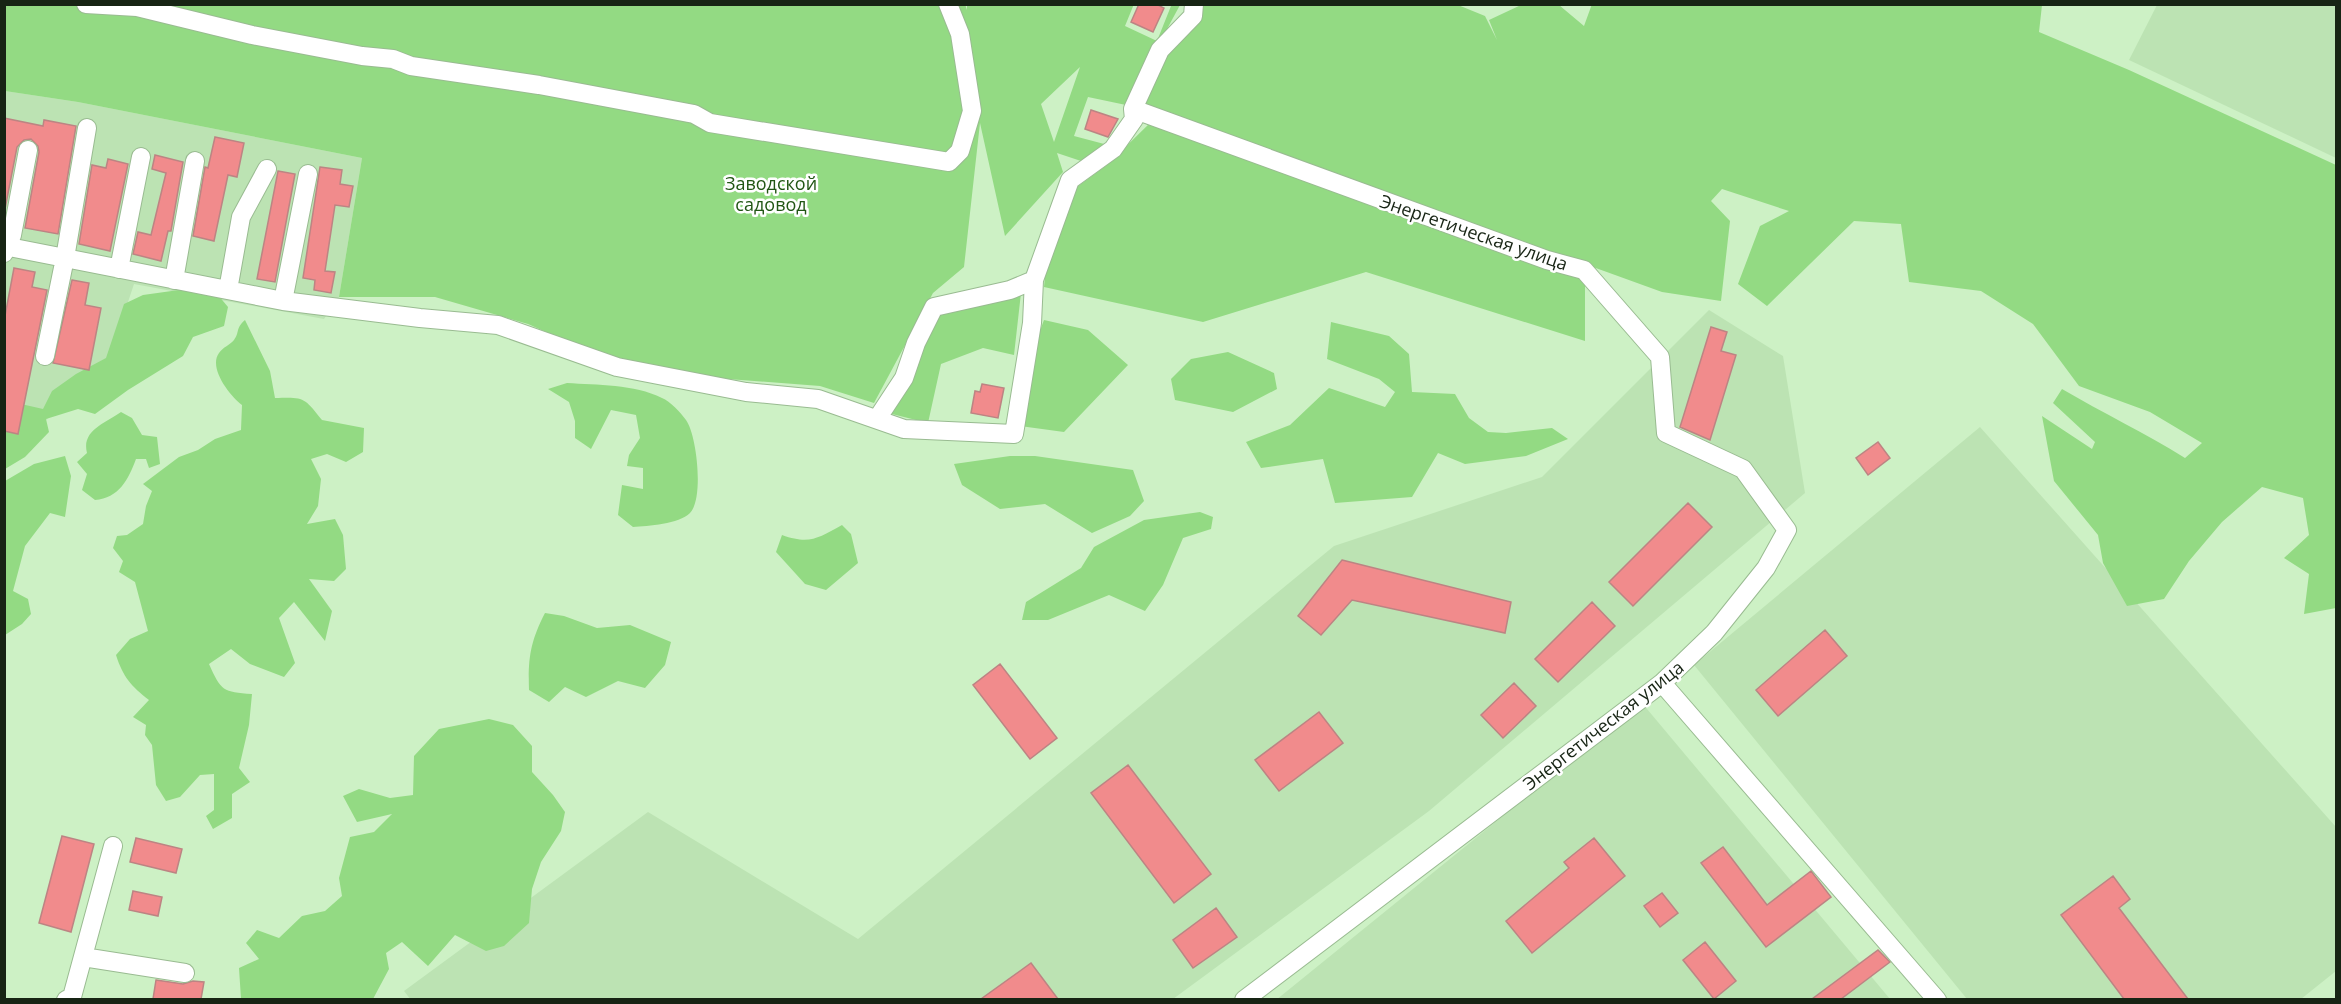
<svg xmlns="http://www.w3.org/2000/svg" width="2341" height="1004" viewBox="0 0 2341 1004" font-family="'Open Sans',sans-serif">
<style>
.built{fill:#bce3b3}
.green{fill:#93da83;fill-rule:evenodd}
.building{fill:#f18b8c;stroke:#bc8483;stroke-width:1.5}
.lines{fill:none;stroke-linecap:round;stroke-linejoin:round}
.minor-casing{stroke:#99bb91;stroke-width:20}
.minor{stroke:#fff;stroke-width:18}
.labels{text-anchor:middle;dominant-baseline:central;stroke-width:5;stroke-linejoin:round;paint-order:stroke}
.park-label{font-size:18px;fill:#215614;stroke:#fff}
.street-label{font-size:18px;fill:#172414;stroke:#fff}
</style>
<rect width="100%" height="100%" fill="#cdf1c5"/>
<path class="built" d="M2157 5H2336V158L2129 60Z
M5 91 78 102 362 158 339 297 324 319 134 284 106 368 23 440 5 445Z
M1709 310 1783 356 1805 493 1429 811 1173 999 411 1000 404 991 648 812 858 939 1334 546 1542 477Z
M1980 427 2336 827V971L2301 999H1967L1694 665Z
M1642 703 1890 999 1276 1000Z"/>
<path class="green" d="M965 4 967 10V4H1134L1125 26 1157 41 1171 6 1169 5H1180L1126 105 1088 97 1074 136 1108 145 1084 162 1057 153 1063 172 1005 236 980 123 964 267 933 293 874 403 820 386 702 377 589 351 528 324 435 297H339L362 158 78 102 5 91 4 5ZM1080 67 1054 142 1041 104Z
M1592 4 2042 5 2039 32 2129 70 2336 165V608L2304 614 2309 574 2284 558 2309 535 2303 498 2262 487 2222 522 2189 561 2164 599 2127 606 2103 563 2098 535 2054 481 2042 416 2092 449 2095 442 2053 403 2062 389C2103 413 2145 433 2185 458L2202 443 2150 412 2079 386 2033 324 1981 291 1909 282 1901 224 1854 221 1767 306 1738 284 1760 226 1789 211 1722 189 1711 201 1730 221 1721 301 1662 292 1143 104 1173 39 1202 5H1458L1485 16 1497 40 1489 20 1521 5H1559L1584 26Z
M1150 123 1585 275V341L1366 272 1203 322 1044 287 1048 248 1070 192 1107 165Z
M186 289 218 295 228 307 224 326 193 337 183 356 128 390 95 414 78 409 46 419 49 432 25 457 5 469V422L21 404 43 409 52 391 76 374 106 358 124 304 143 295Z
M1021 293 1014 355 983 348 941 364 928 423 888 413 907 386 938 315Z
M245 320 270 371 275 398C304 397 304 397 322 420L364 428 363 452 346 462 327 454 311 459 321 479 318 506 307 524 335 519 343 535 346 569 334 581 309 579 332 611 325 641 294 602 279 618 295 663 284 677 250 664 231 649 209 664C221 691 223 692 252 694L249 725 239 768 250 782 232 794V818L213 829 206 816 214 810V774L200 775 180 797 166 801 156 785 152 745 145 735 146 725 133 717 149 700C131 686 123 677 116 655L130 639 148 631 135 582 119 572 123 561 113 548 117 536 127 535 143 524 146 506 152 491 143 484 179 457 198 450 215 439 241 430 242 405C230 396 208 368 219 353 223 347 230 345 234 340 240 332 235 329 245 320Z
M1044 320 1088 330 1128 365 1064 432 1020 426 1030 357Z
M1331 322 1389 336 1409 354 1412 392 1455 394 1469 418 1488 432 1506 433 1552 428 1568 439 1526 456 1465 464 1438 453 1412 497 1335 503 1323 459 1261 468 1246 442 1290 425 1329 388 1385 407 1395 392 1379 379 1327 359Z
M1228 352 1274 373 1277 389 1233 412 1175 400 1171 379 1191 359Z
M567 383C597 385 634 384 662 398 670 401 681 413 686 420 697 435 704 499 690 513 679 524 648 526 633 527L618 515 622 485 643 489V468L627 466 629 455 640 438 636 415 611 410 591 449 575 438V421L569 402 548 389Z
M121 412 132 418 142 435 157 437 160 464 149 468 146 459H136C128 480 119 498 95 500L82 490 87 474 77 462 87 453C81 430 106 423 121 412Z
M65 456 71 476 65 517 50 513 25 546 13 591 28 599 31 614 22 624 5 635V481L34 464Z
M1010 456H1035L1133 470 1144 501 1130 516 1092 533 1045 504 1000 509 962 485 954 464Z
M1200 512 1213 517 1211 529 1183 538 1163 585 1145 611 1109 595 1048 620H1022L1026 602 1081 568 1094 547 1144 520Z
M842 525 851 534 858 563 826 590 805 584 776 552 782 535C810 545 818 538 842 525Z
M545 613 564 616 597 628 630 625 671 642 665 665 645 688 618 681 586 697 565 687 549 702 529 690C528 659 530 642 545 613Z
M489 719 513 725 532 746V772L553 795 565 812 561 831 541 862 532 889 529 923 504 946 486 951 455 935 428 966 402 942 386 953 389 969 373 999H241L239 968 259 959 246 943 257 930 279 938 302 916 325 911 342 896 339 878 350 837 374 832 392 814 357 822 343 796 359 789 390 798 413 795 414 756 439 729Z"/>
<path class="building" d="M1139 4H1156L1164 8 1153 32 1131 22Z
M1091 110 1118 119 1108 137 1085 129Z
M4 118 43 126 44 120 76 126 58 234 25 228 39 152 38 146 31 139 24 140 17 147 4 214Z
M215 137 244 143 237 177 228 175 214 241 193 236 205 167 208 168Z
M155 155 183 162 171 231H168L161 261 133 254 138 232 151 235 166 173 152 169Z
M108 159 128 164 110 251 79 244 92 165 106 168Z
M320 167 342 170 340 184 353 186 349 207 335 205 325 271 335 272 331 293 314 290 315 280 303 278Z
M278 171 295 174 275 282 257 279Z
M14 268 35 272 32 287 47 290 18 434 4 431V321Z
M72 280 89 283 85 305 101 308 89 370 53 363Z
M1711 327 1727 332 1721 351 1736 355 1710 440 1680 427Z
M982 384 1004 388 998 418 971 413 975 391 980 392Z
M1878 442 1890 458 1868 475 1856 458Z
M1688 503 1712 527 1633 606 1609 582Z
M1342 560 1511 602 1505 633 1352 600 1321 635 1298 616Z
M1592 602 1615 626 1558 682 1535 659Z
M1825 630 1847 656 1778 716 1756 690Z
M1000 664 1057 738 1030 759 973 685Z
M1514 683 1536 706 1503 738 1481 715Z
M1319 712 1343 743 1279 791 1255 760Z
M1128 765 1211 874 1174 903 1091 793Z
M62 836 94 844 71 932 39 923Z
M136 838 182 849 176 873 130 862Z
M1594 838 1625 876 1532 953 1506 921 1569 868 1564 862Z
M1723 847 1767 905 1811 871 1831 897 1766 947 1701 863Z
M2113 876 2130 899 2119 908 2188 999H2124L2061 915Z
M133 891 162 897 158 916 129 910Z
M1662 893 1678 913 1660 927 1644 906Z
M1216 908 1237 937 1193 968 1173 940Z
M1705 942 1736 981 1714 999 1683 960Z
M1878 950 1890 962 1841 999H1812Z
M1031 963 1058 999H981Z
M156 980 183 984 193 981 204 982 201 999H153Z"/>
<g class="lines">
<g class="minor-casing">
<path id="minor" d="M86 4 137 7 252 35 362 56 393 59 411 66 539 85 694 114 710 123 949 162 960 151 972 111 960 34 948 4
M1133 109 1547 260 1584 270 1660 357 1666 433 1743 469 1787 530 1766 568 1714 633 1662 683 1244 1000
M4 246 283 301 420 318 498 325 617 367 746 392 818 399 904 429 1014 434 1032 323 1034 280
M4 253 12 235 28 150
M119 269 141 157
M174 280 195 161
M228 290 241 217 267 169
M283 301 308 174
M45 356 65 258 87 128
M877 419 904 378 916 343 934 307 1010 290 1034 280 1070 180 1113 149 1134 119 1133 109 1160 50 1193 16 1194 4
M1662 683 1937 1000
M83 957 185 973
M66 1000 72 997 113 846"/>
</g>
<use href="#minor" class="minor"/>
</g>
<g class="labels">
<g class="park-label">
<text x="771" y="183">Заводской<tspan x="771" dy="21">садовод</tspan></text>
</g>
<g class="street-label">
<text transform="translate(1474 232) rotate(19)">Энергетическая улица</text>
<text transform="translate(1603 725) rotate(-38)">Энергетическая улица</text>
</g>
</g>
<rect width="2341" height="1004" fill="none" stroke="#172414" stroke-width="12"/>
</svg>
